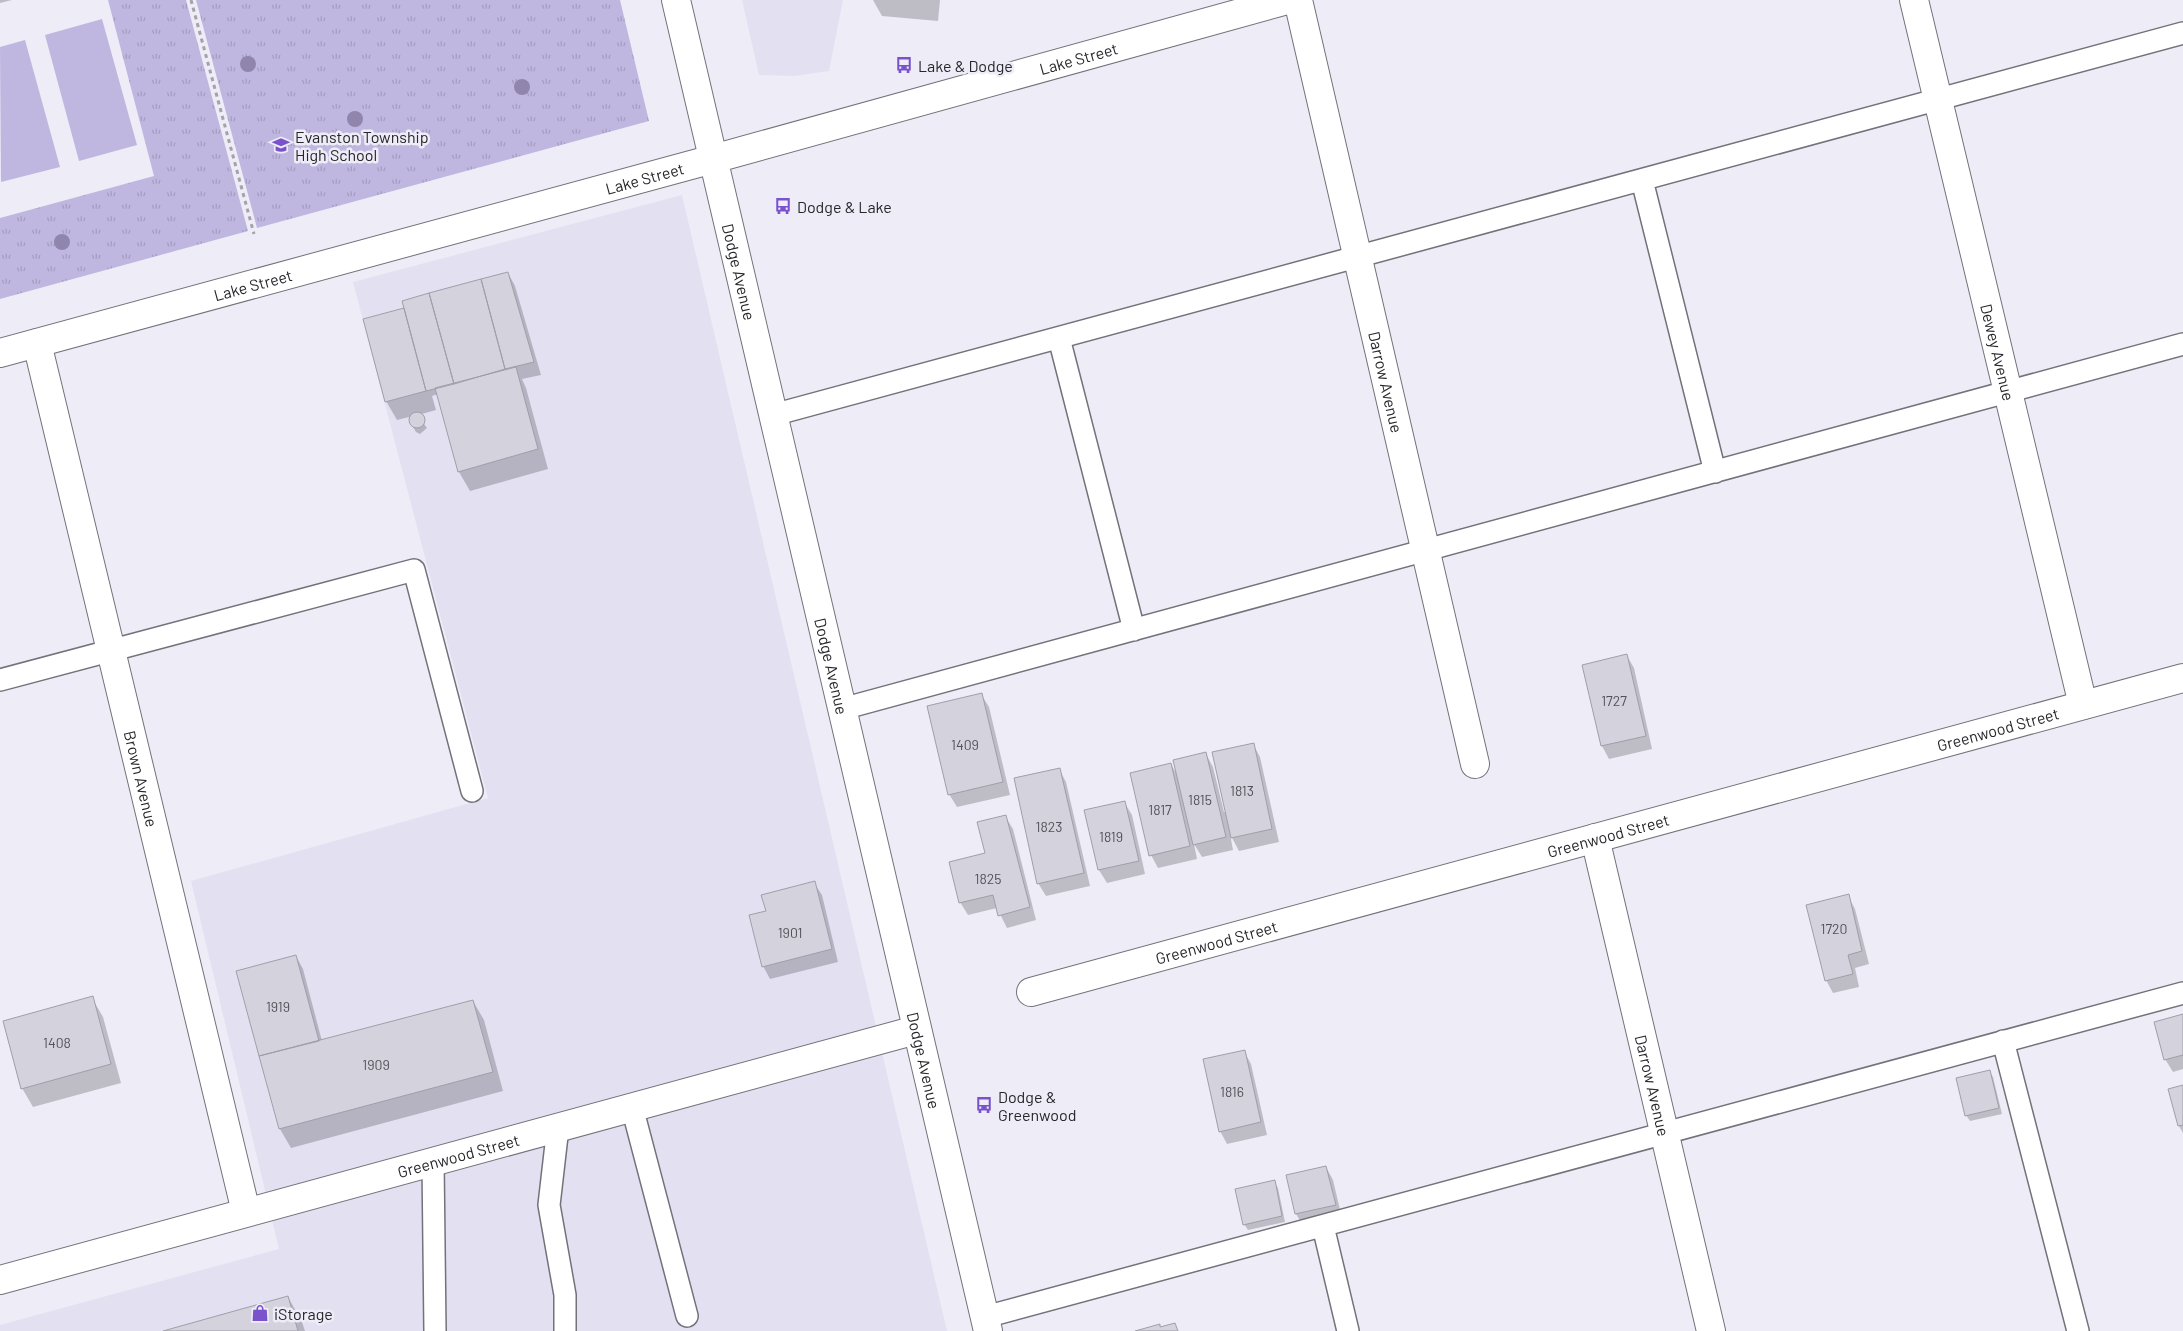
<svg xmlns="http://www.w3.org/2000/svg" width="2183" height="1331" viewBox="0 0 2183 1331" font-family="Barlow,sans-serif">
<style>
.built{fill:#e3e0f2}
.grass{fill:url(#grass-tufts)}
.pitch{fill:#bfb7e0}
.shadow{fill:#0003}
.building{fill:#d4d2dd;stroke:#a09ea8}
.lines{fill:none;stroke-linecap:round;stroke-linejoin:round}
.lane-casing{stroke:#73727b;stroke-width:24}
.street-casing{stroke:#73727b;stroke-width:30}
.secondary-casing{stroke:#73727b;stroke-width:30}
.path{stroke:#a4a3ab;stroke-width:3;stroke-dasharray:4 4;stroke-linecap:butt}
.lane{stroke:#fff;stroke-width:21}
.street{stroke:#fff;stroke-width:28}
.secondary{stroke:#fff;stroke-width:28}
.tree{fill:#9085ad}
.labels{text-anchor:middle;dominant-baseline:central;stroke-width:5;stroke-linejoin:round;paint-order:stroke}
.number-label{font-size:14px;fill:#525157}
.street-label{font-size:16px;fill:#27262a;stroke:#eeecf7}
.poi-label{font-size:16px;fill:#27262a;stroke:#eeecf7;text-anchor:start}
</style>
<defs>
<pattern id="grass-tufts" width="24" height="20" patternUnits="userSpaceOnUse" patternTransform="scale(1.25)"><rect width="24" height="20" fill="#bfb7e0"/><path d="M3 7l-1-3M5 7V3M7 7l1-3M15 17l-1-3M17 17v-4M19 17l1-3" fill="none" stroke="#a49dc0"/></pattern>
</defs>
<rect width="100%" height="100%" fill="#eeecf7"/>
<path class="built" d="M742 0H843L829 71 795 76 759 75Z
M682 195 947 1331H0V1325L279 1249 191 881 488 798 353 282Z"/>
<path class="grass" d="M108 0H186L248 231 0 299V218L154 176Z
M196 0H620L649 121 257 228Z"/>
<path class="pitch" d="M102 19 137 145 79 161 45 35Z
M25 40 60 167 1 182 0 47Z"/>
<path class="shadow" d="M0 0H12L0 3Z
M873 0H940L938 21 882 16Z
M508 273 515 286 541 375 522 379 526 388 548 469 470 491 459 472 438 394 432 396 436 410 418 415 427 428 420 434 416 432 410 422 413 416 397 420 386 401 405 309Z
M1627 656 1634 668 1652 749 1609 759 1602 746Z
M981 694 989 707 1010 795 957 807 949 794Z
M1253 744 1260 757 1279 842 1239 851 1230 834 1233 850 1202 857 1194 844 1197 859 1158 868 1151 855 1171 764 1178 777 1206 754 1213 767 1224 812H1226Z
M1059 769 1066 782 1090 886 1046 896 1038 883Z
M1124 802 1132 815 1145 874 1107 883 1099 870 1086 811Z
M1005 816 1013 829 1036 920 1007 928 997 908 968 915 960 902Z
M814 883 822 895 838 962 770 979 763 966 767 912Z
M1848 896 1855 909 1869 964 1855 968 1859 987 1833 993 1826 980Z
M296 956 303 969 322 1041 473 1001 484 1020 503 1091 291 1148 280 1129Z
M92 998 103 1017 121 1083 33 1107 22 1088Z
M2183 1016V1069L2173 1072 2165 1059Z
M1244 1051 1251 1064 1267 1135 1227 1144 1220 1131Z
M1989 1071 1993 1077 2002 1114 1970 1121 1966 1115Z
M2183 1086V1133L2179 1126 2170 1090Z
M1326 1167 1333 1180 1342 1218 1304 1227 1296 1214 1288 1176Z
M1274 1182 1278 1188 1285 1222 1248 1230 1244 1224Z
M288 1297 302 1322 305 1331H168Z"/>
<path class="building" d="M508 272 534 362 505 369 481 279Z
M481 279 505 369 454 384 429 293Z
M429 293 454 384 426 391 402 301Z
M404 308 426 391 385 402 363 319Z
M516 367 538 449 458 472 435 388Z
M409 420a8 8 0 1 1 16 0a8 8 0 1 1-16 0Z
M1627 654 1646 736 1601 746 1582 665Z
M982 693 1003 782 948 795 927 706Z
M1254 743 1272 829 1231 838 1212 752Z
M1206 752 1226 837 1193 845 1173 760Z
M1171 763 1190 846 1149 856 1130 773Z
M1060 768 1084 873 1037 884 1014 778Z
M1125 801 1139 861 1098 870 1084 810Z
M1006 815 1030 907 998 916 993 895 959 903 949 862 985 853 977 822Z
M815 881 832 949 762 967 749 915 766 911 761 895Z
M1849 894 1862 951 1848 955 1853 974 1825 981 1806 905Z
M296 955 319 1041 259 1056 236 971Z
M93 996 111 1064 21 1089 3 1021Z
M473 1000 493 1072 279 1129 259 1056Z
M2183 1014V1055L2164 1060 2154 1022Z
M1245 1050 1261 1122 1219 1132 1203 1059Z
M1990 1070 1999 1108 1965 1116 1956 1078Z
M2183 1085V1125L2178 1126 2168 1089Z
M1326 1166 1336 1205 1295 1214 1286 1175Z
M1275 1180 1282 1216 1243 1225 1235 1189Z
M288 1296 298 1331H163Z
M1175 1323 1178 1331H1135L1160 1324V1327Z"/>
<g class="lines">
<g class="lane-casing">
<path id="lane" d="M1642 180 1715 472
M1059 338 1134 630
M773 415 2183 33
M0 680 414 570 472 791
M842 709 2183 344
M2003 1041 2078 1331
M632 1107 687 1316
M558 1127 549 1205 565 1295V1331
M433 1161 435 1331
M1323 1226 1348 1331
M985 1317 2183 993"/>
</g>
<g class="street-casing">
<g id="street">
<path id="s1" d="M1298 0 1475 764"/>
<path id="s2" d="M1914 0 2083 705"/>
<path id="s3" d="M37 343 246 1212"/>
<path id="s4" d="M0 353 713 159 1287 0"/>
<path id="s5" d="M1595 838 1711 1331"/>
<path id="s6" d="M1031 992 2183 678"/>
<path id="s7" d="M0 1280 916 1030"/>
</g>
</g>
<g class="secondary-casing">
<g id="secondary">
<path id="s8" d="M676 0 988 1331"/>
</g>
</g>
<path class="path" d="M191 0 254 234"/>
<use href="#lane" class="lane"/>
<use href="#street" class="street"/>
<use href="#secondary" class="secondary"/>
</g>
<g class="tree">
<circle cx="248" cy="64" r="8"/>
<circle cx="522" cy="87" r="8"/>
<circle cx="355" cy="119" r="8"/>
<circle cx="62" cy="242" r="8"/>
</g>
<defs>
<g id="bus-bare" transform="scale(1.35)"><path d="M-5-6H5V4H4V6H2V4H-2V6H-4V4H-5ZM-3.5-4V0h7V-4ZM-3.5 1.2v1.5H-2V1.2ZM2 1.2v1.5H3.5V1.2Z" fill="#7a53cc" stroke="#eeecf7" stroke-width="2.5" paint-order="stroke"/></g>
<g id="school-bare" transform="scale(1.35)"><path d="M0-5L7-2L0 1L-7-2ZM-4 1L0 2.5L4 1V4Q0 6-4 4Z" fill="#7a53cc" stroke="#eeecf7" stroke-width="2.5" paint-order="stroke"/></g>
<g id="shop-bare" transform="scale(1.35)"><path d="M-5-2.5h2.3a2.7 3.5 0 0 1 5.4 0H5L5.5 6h-11ZM-1.5-2.5h3a1.5 2.3 0 0 0-3 0Z" fill="#7a53cc" stroke="#eeecf7" stroke-width="2.5" paint-order="stroke"/></g>
</defs>
<g fill-rule="evenodd">
<use href="#bus-bare" x="904" y="65"/>
<use href="#school-bare" x="281" y="145"/>
<use href="#bus-bare" x="783" y="206"/>
<use href="#bus-bare" x="984" y="1105"/>
<use href="#shop-bare" x="260" y="1313"/>
</g>
<g class="labels">
<g class="number-label">
<text x="1614" y="700">1727</text>
<text x="965" y="744">1409</text>
<text x="1242" y="790">1813</text>
<text x="1200" y="799">1815</text>
<text x="1160" y="809">1817</text>
<text x="1049" y="826">1823</text>
<text x="1111" y="836">1819</text>
<text x="988" y="878">1825</text>
<text x="1834" y="928">1720</text>
<text x="790" y="932">1901</text>
<text x="278" y="1006">1919</text>
<text x="57" y="1042">1408</text>
<text x="376" y="1064">1909</text>
<text x="1232" y="1091">1816</text>
</g>
<g class="street-label">
<text stroke="none"><textPath href="#s4" startOffset="1118">Lake Street</textPath></text>
<text stroke="none"><textPath href="#s4" startOffset="668">Lake Street</textPath></text>
<text stroke="none"><textPath href="#s8" startOffset="279">Dodge Avenue</textPath></text>
<text stroke="none"><textPath href="#s4" startOffset="262">Lake Street</textPath></text>
<text stroke="none"><textPath href="#s2" startOffset="362">Dewey Avenue</textPath></text>
<text stroke="none"><textPath href="#s1" startOffset="392">Darrow Avenue</textPath></text>
<text stroke="none"><textPath href="#s8" startOffset="684">Dodge Avenue</textPath></text>
<text stroke="none"><textPath href="#s6" startOffset="1002">Greenwood Street</textPath></text>
<text stroke="none"><textPath href="#s3" startOffset="448">Brown Avenue</textPath></text>
<text stroke="none"><textPath href="#s6" startOffset="598">Greenwood Street</textPath></text>
<text stroke="none"><textPath href="#s6" startOffset="192">Greenwood Street</textPath></text>
<text stroke="none"><textPath href="#s8" startOffset="1089">Dodge Avenue</textPath></text>
<text stroke="none"><textPath href="#s5" startOffset="254">Darrow Avenue</textPath></text>
<text stroke="none"><textPath href="#s7" startOffset="475">Greenwood Street</textPath></text>
</g>
<g class="poi-label">
<text x="918" y="65">Lake &amp; Dodge</text>
<text x="295" y="136">Evanston Township<tspan x="295" dy="18">High School</tspan></text>
<text x="797" y="206">Dodge &amp; Lake</text>
<text x="998" y="1096">Dodge &amp;<tspan x="998" dy="18">Greenwood</tspan></text>
<text x="274" y="1313">iStorage</text>
</g>
</g>
</svg>
